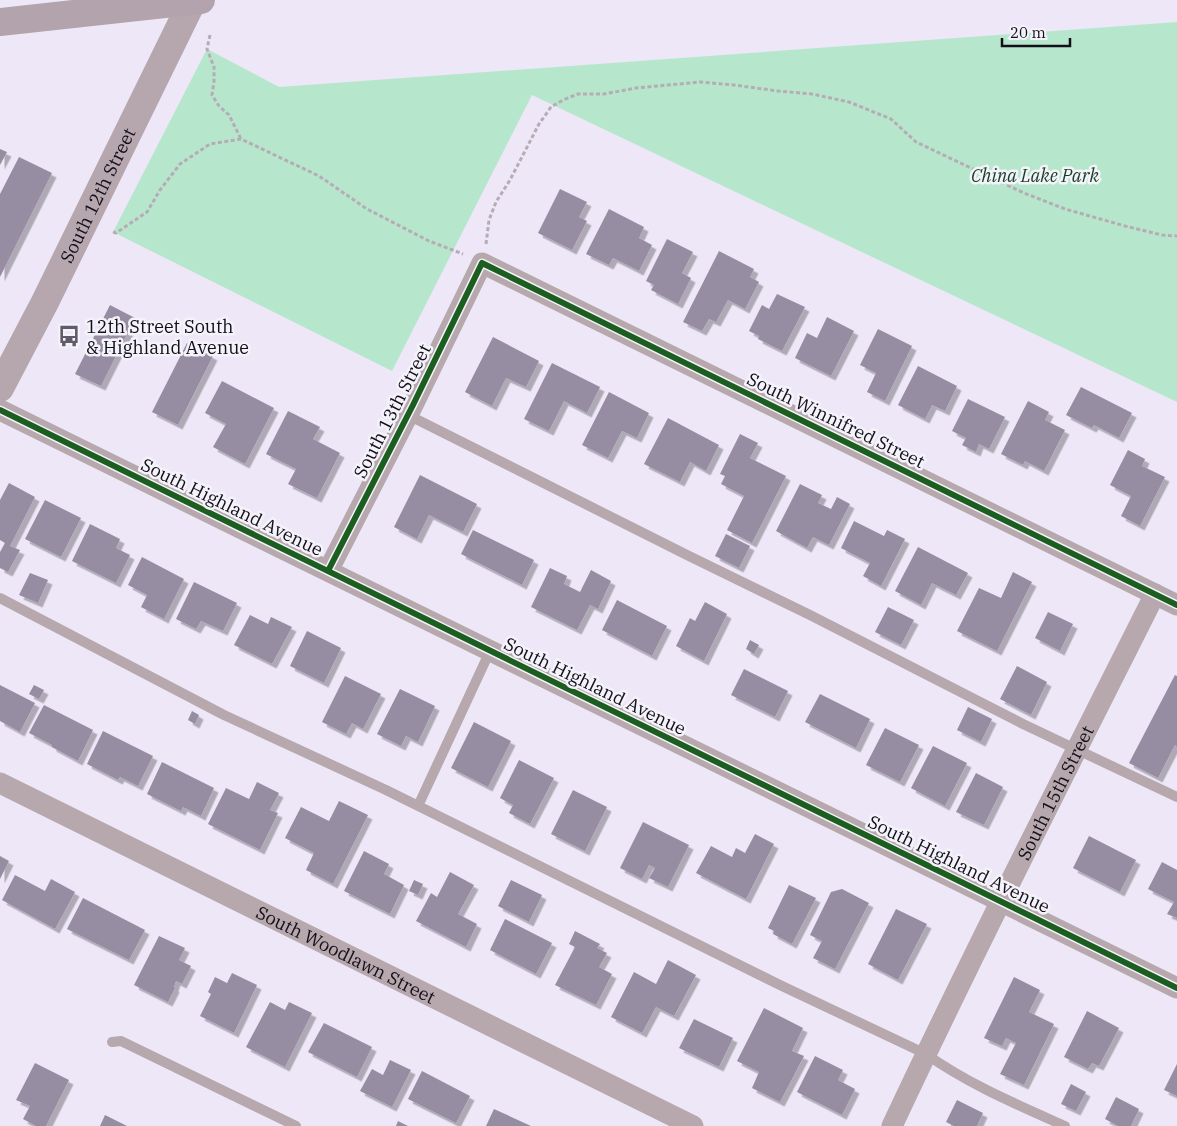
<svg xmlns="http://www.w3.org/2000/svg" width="1177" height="1126" viewBox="0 0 1177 1126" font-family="'IBM Plex Serif',serif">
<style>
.green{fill:#b6e7cd}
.building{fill:#978da3;filter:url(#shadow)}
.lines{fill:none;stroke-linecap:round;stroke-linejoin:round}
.path{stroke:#b6acb5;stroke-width:3;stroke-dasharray:4 2.5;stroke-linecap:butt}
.lane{stroke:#b6a8ad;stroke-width:10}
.street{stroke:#b6a8ad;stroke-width:21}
.secondary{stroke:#b6a6ae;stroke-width:28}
.highway{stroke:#b2a3ac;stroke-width:28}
.cycleway-casing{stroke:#f5f3fa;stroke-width:9}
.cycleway{stroke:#1b5e20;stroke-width:6}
.labels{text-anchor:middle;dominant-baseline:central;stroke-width:5;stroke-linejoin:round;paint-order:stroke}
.park-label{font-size:18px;font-style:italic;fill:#173f27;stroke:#f5f3fa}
.street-label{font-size:18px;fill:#140f1b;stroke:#f5f3fa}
.poi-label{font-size:18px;fill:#140f1b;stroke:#f5f3fa;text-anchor:start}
</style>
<defs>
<filter id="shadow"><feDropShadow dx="4.5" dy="4.5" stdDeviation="0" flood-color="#0004"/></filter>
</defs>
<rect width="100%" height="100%" fill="#ede7f7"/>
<path class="green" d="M1177 22V402L532 95 392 371 113 232 207 49 279 87Z"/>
<path class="building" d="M0 149 7 152 0 165Z
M19 157 52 173 0 277V194Z
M560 189 587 202 579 217 587 221 572 250 538 233Z
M609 209 644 227 639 238 652 245 639 271 613 258 609 265 586 254Z
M667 239 693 252 682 273 691 278 678 304 651 290 654 285 646 281Z
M719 251 754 269 750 277 759 282 745 309 728 300 716 322 709 319 702 331 683 322Z
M777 294 805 307 782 351 758 339 759 336 749 331 762 305 769 309Z
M110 305 135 318 101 386 75 374Z
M827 317 854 331 831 376 795 358 807 333 817 338Z
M878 329 912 346 885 401 867 392 876 373 860 365Z
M493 337 539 361 526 387 506 378 492 406 465 392Z
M187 343 213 356 178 425 152 412Z
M552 363 600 387 587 413 564 401 549 431 524 419Z
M918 366 957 386 945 411 932 405 925 419 898 405Z
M222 381 274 408 245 464 213 447 226 424 205 413Z
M1081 387 1132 413 1119 438 1094 425 1092 428 1066 415Z
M609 392 649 413 637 438 622 431 608 458 582 445Z
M968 399 1005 417 989 449 979 444 976 452 962 445 966 438 952 431Z
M1028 401 1049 412 1045 420 1065 430 1044 471 1025 461 1023 465 1001 454Z
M288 411 320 427 313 439 340 453 317 498 288 484 296 469 266 454Z
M668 418 719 445 706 471 690 462 680 482 644 464Z
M740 434 758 443 750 458 786 476 752 543 727 530 744 496 721 484 725 476 720 474Z
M1128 450 1145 459 1142 466 1165 477 1140 526 1121 516 1131 496 1110 485Z
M420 475 477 504 463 532 429 515 417 539 394 527Z
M9 483 35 497 10 546 20 550 8 572 0 568V552L5 543 0 540V500Z
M800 484 822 495 818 503 831 509 837 497 850 504 829 545 813 537 807 548 776 531Z
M45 500 81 518 61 557 25 539Z
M854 521 884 536 887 530 905 539 881 586 863 576 870 563 841 548Z
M90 524 120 539 116 548 130 555 116 583 72 561Z
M473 530 534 560 522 585 461 554Z
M726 534 750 546 739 568 715 556Z
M918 547 968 573 956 595 932 583 921 605 895 591Z
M142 557 184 579 164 619 141 607 147 595 128 585Z
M550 568 567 576 564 584 580 592 591 570 611 581 598 609 590 605 577 630 531 607Z
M1013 572 1032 582 997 651 957 631 979 588 1001 598Z
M30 573 48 580 38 603 19 595Z
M194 582 237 603 223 631 201 621 196 629 176 619Z
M617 600 667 626 652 656 602 630Z
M705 602 727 614 704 661 676 646 690 618 695 621Z
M888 607 914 620 901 645 875 632Z
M1048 612 1073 624 1060 651 1035 638Z
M250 615 268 624 271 617 292 627 272 664 234 645Z
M307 631 341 648 324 683 290 666Z
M750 640 759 645 754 654 746 649Z
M1017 666 1047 682 1031 715 1000 699Z
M744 669 788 691 775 717 731 695Z
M1175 675 1177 676V747L1175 745 1158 778 1129 763Z
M345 676 381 694 363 729 352 723 346 734 322 722Z
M0 685 35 703 20 732 0 721Z
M34 685 44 690 39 699 29 694Z
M400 689 435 706 418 742 406 736 401 746 377 734Z
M820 694 870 719 856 748 805 722Z
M44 705 93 730 78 761 52 747V745L29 733Z
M968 707 992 719 981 742 957 730Z
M192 711 199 715 195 724 188 720Z
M474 722 511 741 488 787 451 768Z
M885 728 919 745 900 782 866 765Z
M103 731 153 756 138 786 120 777 118 780 87 764Z
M933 746 967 763 945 806 911 788Z
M519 760 554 778 530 824 509 813 513 805 500 798Z
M162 762 214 788 201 816 183 807 181 811 147 794Z
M976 773 1003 787 984 825 956 812Z
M257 782 279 793 270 810 278 813 260 850 208 824 226 788 249 799Z
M573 790 607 807 585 851 551 834Z
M339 801 368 815 333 884 306 870 314 853 285 838 301 807 329 821Z
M643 822 689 845 668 887 649 878 655 868 649 865 642 879 620 868Z
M755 834 774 844 746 899 696 873 711 846 732 857 736 848 745 853Z
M1089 836 1136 860 1120 892 1073 868Z
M364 851 389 864 384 874 404 885 390 914 344 891Z
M0 856 9 861 0 879Z
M1162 862 1177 870V918L1167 914 1174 902 1148 889Z
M450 872 474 885 458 914 477 924 466 947 416 921 431 893 437 897Z
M15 875 45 891 51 879 75 892 55 929 2 900Z
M414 880 423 884 418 895 409 891Z
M511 880 542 895 529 922 498 906Z
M789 885 816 898 792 944 773 934 774 931 768 928Z
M842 889 869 903 835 969 813 958 822 941 810 935 831 892Z
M83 898 145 930 129 960 67 929Z
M896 909 927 924 898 980 868 964Z
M505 919 552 943 536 974 490 950Z
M575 931 600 944 597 948 607 953 599 967 612 974 596 1005 555 985 575 947 569 944Z
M159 936 185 948 179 960 191 966 182 984 176 981 174 987 175 988 168 1002 134 985Z
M668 960 696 975 674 1016 656 1007 642 1033 611 1017 634 972 656 984Z
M232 973 257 985 234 1033 200 1016 211 994 208 992 215 977 227 983Z
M1014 977 1040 990 1029 1012 1054 1024 1024 1085 1000 1074 1016 1043 1006 1038 1002 1046 984 1038Z
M270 1002 285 1010 289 1002 312 1013 285 1067 246 1047Z
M764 1008 803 1028 792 1051 804 1056 780 1102 752 1088 759 1072 737 1061Z
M1087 1011 1119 1028 1099 1066 1092 1063 1088 1069 1064 1057Z
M694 1019 733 1038 719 1067 679 1048Z
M324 1023 372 1047 357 1077 308 1052Z
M815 1056 843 1070 838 1080 855 1089 842 1115 797 1092Z
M390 1060 411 1070 392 1107 360 1091 372 1069 383 1075Z
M35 1063 69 1080 46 1126H36L23 1119 30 1106 16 1100Z
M1177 1064V1096L1164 1090Z
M422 1071 470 1096 456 1123 408 1099Z
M1071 1084 1086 1092 1076 1111 1061 1104Z
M1116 1097 1139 1109 1131 1126H1118L1105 1119Z
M957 1100 983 1113 977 1126H954L946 1122Z
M494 1109 531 1126H486Z
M105 1115 127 1126H100Z
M398 1121 408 1126H396Z"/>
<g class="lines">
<path class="path" d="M210 35 207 49 214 67V82L212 95 219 106 229 115 241 139
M113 232 116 233 147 212 160 190 180 164 210 144 241 139 319 176 367 209 429 241 463 254
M486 244 489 220 496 202 510 180 539 124 551 107 563 100 578 94H604L636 88 700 82 734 85 778 91 812 94 849 102 891 119 916 142 1024 193 1065 209 1125 226 1162 235 1177 236"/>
<path class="lane" d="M408 415 689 556 810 615 1023 724 1177 797
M0 598 224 715 386 790 782 986 926 1054C968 1084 1018 1105 1065 1126
M418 806 490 651
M112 1042 121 1041 296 1126"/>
<g class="street">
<path d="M0 410 1177 988"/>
<path d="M328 571 413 405 482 263 1177 605"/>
<path id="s1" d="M0 783 693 1126"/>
<path id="s2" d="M892 1126C976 947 1066 771 1155 594"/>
</g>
<path class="secondary" id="s3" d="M0 388 45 302 193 0"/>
<path class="highway" d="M0 22 201 0"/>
<g class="cycleway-casing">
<path id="cycleway" d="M0 410 1177 988
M328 571 413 405 482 263 1177 605"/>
</g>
<use href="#cycleway" class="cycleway"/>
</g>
<defs>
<g id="bus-bare" transform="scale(1.725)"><path d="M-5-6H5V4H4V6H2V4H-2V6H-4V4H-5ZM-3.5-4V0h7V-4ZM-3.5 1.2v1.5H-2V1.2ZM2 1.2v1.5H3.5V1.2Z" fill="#605b68" stroke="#f5f3fa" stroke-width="2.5" paint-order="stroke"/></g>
</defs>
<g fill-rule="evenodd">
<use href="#bus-bare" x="69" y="336"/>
</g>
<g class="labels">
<g class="park-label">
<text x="1035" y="175">China Lake Park</text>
</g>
<g class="street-label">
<text stroke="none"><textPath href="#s3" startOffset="216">South 12th Street</textPath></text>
<text transform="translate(392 411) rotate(-63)">South 13th Street</text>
<text transform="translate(836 420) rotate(26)">South Winnifred Street</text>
<text transform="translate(232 507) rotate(26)">South Highland Avenue</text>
<text transform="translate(595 686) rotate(26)">South Highland Avenue</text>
<text stroke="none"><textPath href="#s2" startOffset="371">South 15th Street</textPath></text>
<text transform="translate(959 864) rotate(26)">South Highland Avenue</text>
<text stroke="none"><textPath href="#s1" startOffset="386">South Woodlawn Street</textPath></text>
</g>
<g class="poi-label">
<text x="86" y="326">12th Street South<tspan x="86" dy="21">&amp; Highland Avenue</tspan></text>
</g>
</g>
<path d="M1002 38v8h68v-8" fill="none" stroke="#140f1b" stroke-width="2.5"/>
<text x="1010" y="38" font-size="15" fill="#140f1b" stroke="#f5f3fa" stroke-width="4" paint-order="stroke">20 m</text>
</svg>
